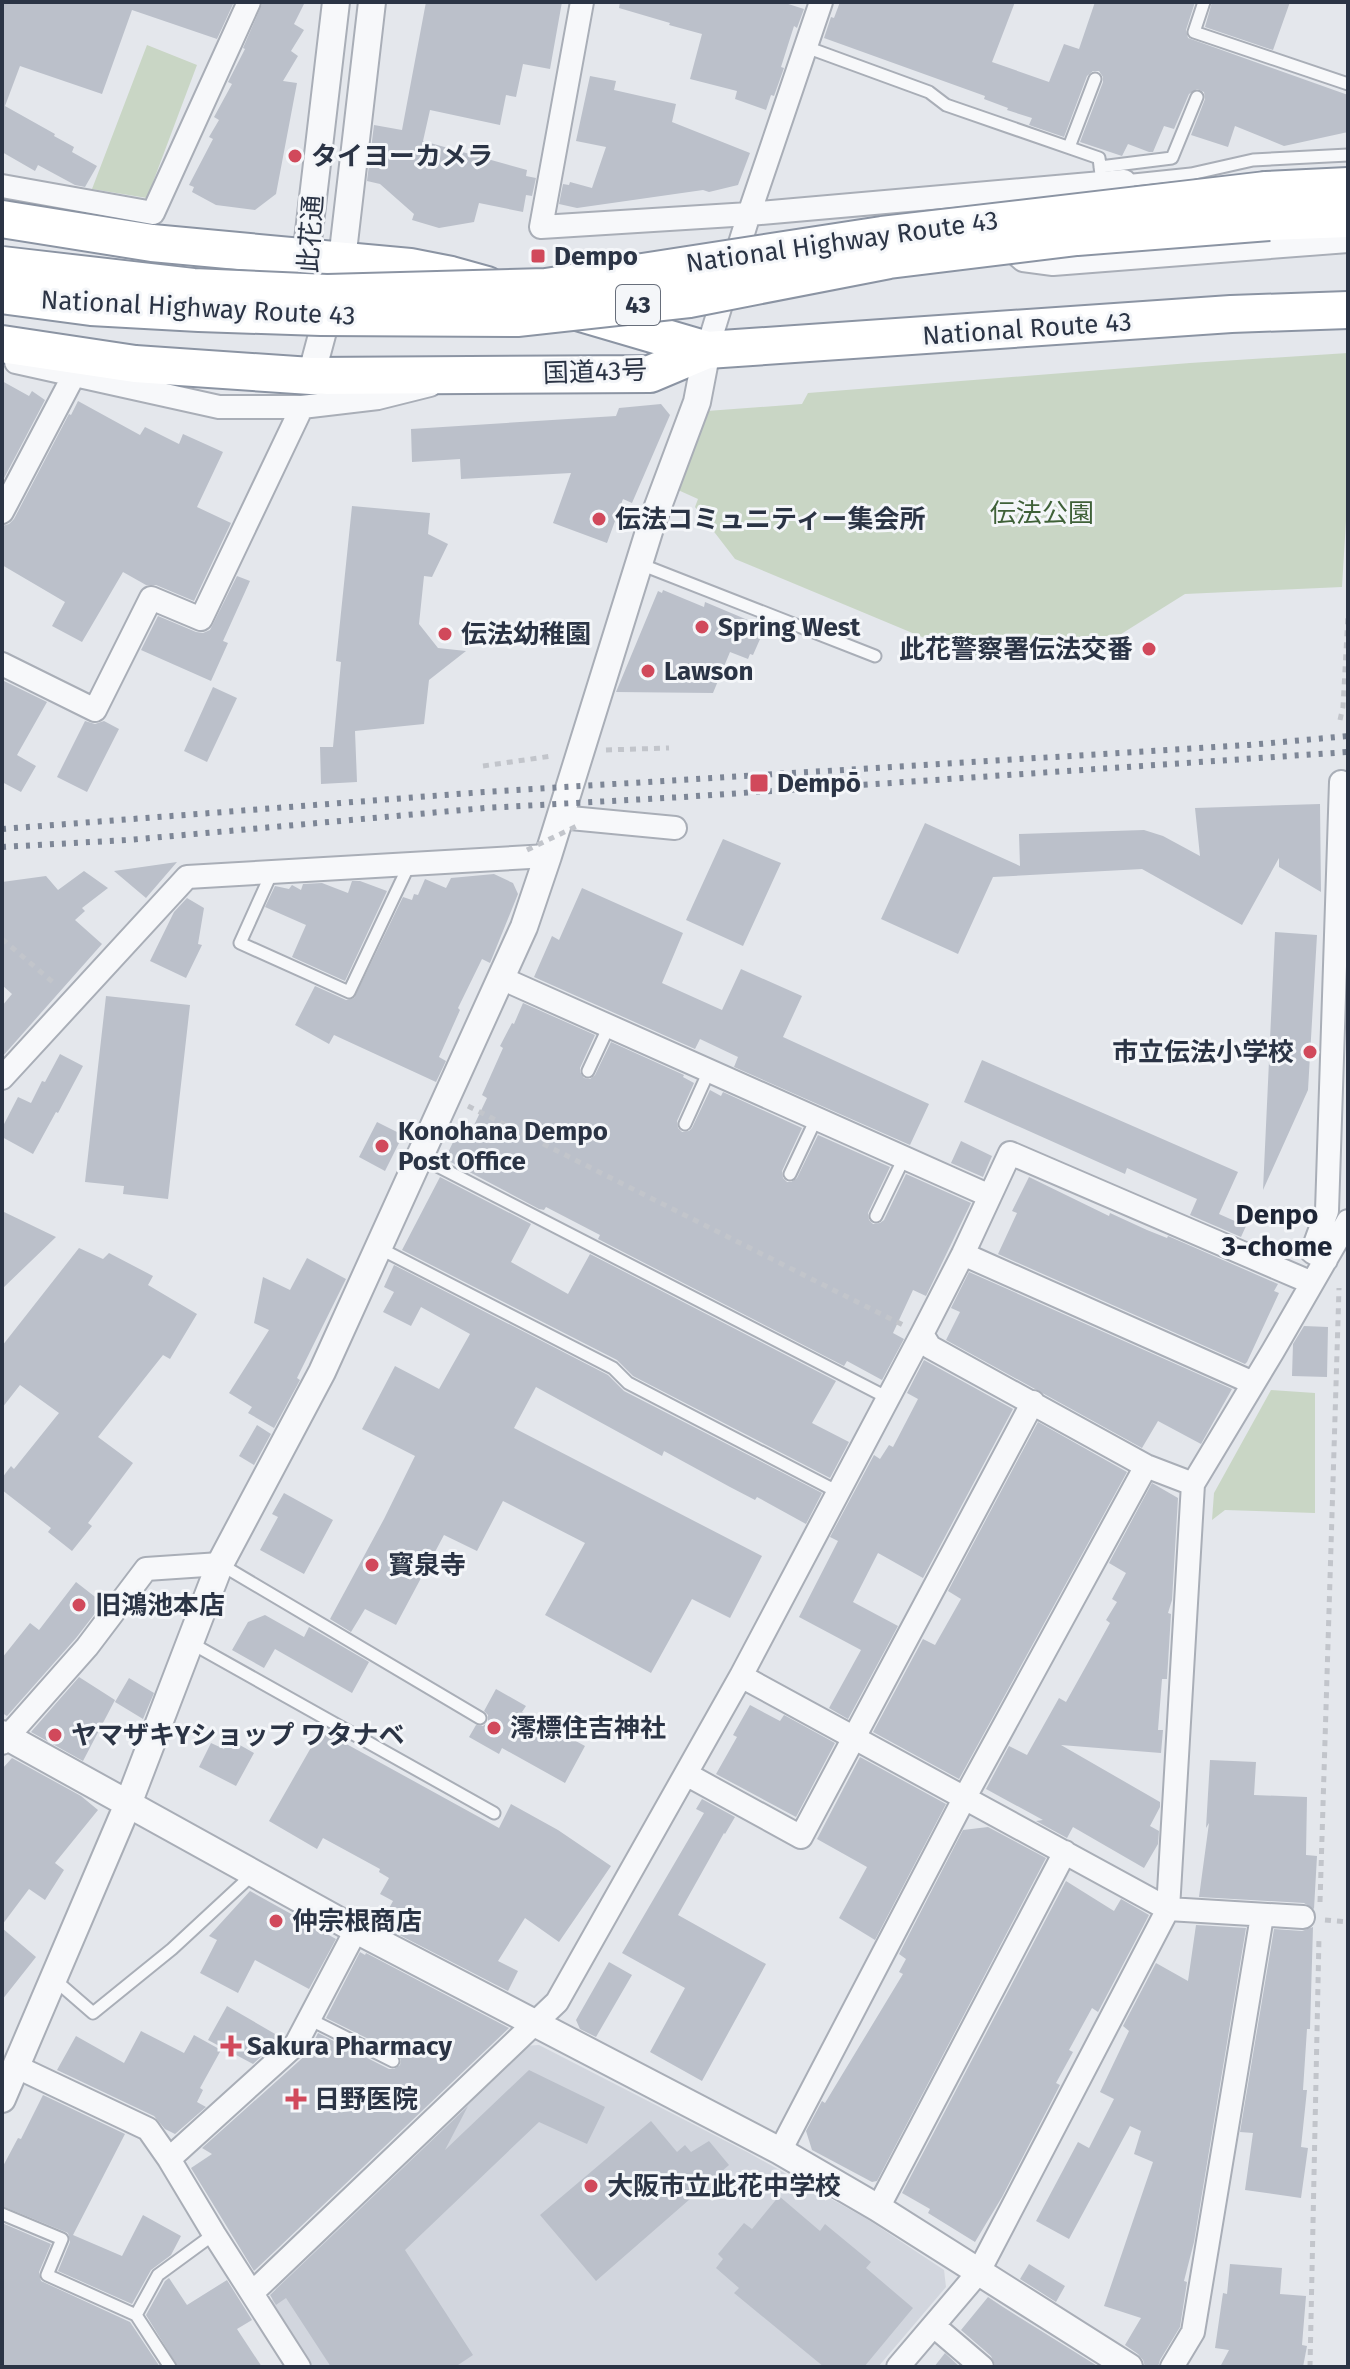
<svg xmlns="http://www.w3.org/2000/svg" width="1350" height="2369" viewBox="0 0 1350 2369" font-family="'Fira Sans','Noto Sans JP',sans-serif">
<style>
.built{fill:#d2d6de}
.green{fill:#c9d6c5}
.building{fill:#bbc0ca}
.lines{fill:none;stroke-linecap:round;stroke-linejoin:round}
.service-casing{stroke:#a9aeb7;stroke-width:15}
.minor-casing{stroke:#a9aeb7;stroke-width:26}
.tertiary-casing{stroke:#a9aeb7;stroke-width:30}
.trunk-casing{stroke:#8b94a3;stroke-width:40}
.path{stroke:#c2c5cb;stroke-width:5;stroke-dasharray:6 6;stroke-linecap:butt}
.service{stroke:#f7f8fa;stroke-width:11}
.minor{stroke:#f7f8fa;stroke-width:22}
.tertiary{stroke:#f7f8fa;stroke-width:26}
.trunk{stroke:#fff;stroke-width:36}
.rail{stroke:#7d8696;stroke-width:6;stroke-dasharray:4 8;stroke-linecap:butt}
.trunk-bridge-casing{stroke:#8b94a3;stroke-width:40;stroke-linecap:butt}
.path-bridge{stroke:#c2c5cb;stroke-width:5;stroke-dasharray:6 6;stroke-linecap:butt}
.trunk-bridge{stroke:#fff;stroke-width:36}
.poi-dot{fill:#d1495b;stroke:#f4f6f9;stroke-width:3}
.labels{text-anchor:middle;dominant-baseline:central;stroke-width:6;stroke-linejoin:round;paint-order:stroke}
.shield{fill:#f4f6f9;stroke:#676e7b;stroke-width:2}
.shield-label{font-size:24px;font-weight:bold;fill:#2b3445}
.poi-label{font-size:26px;font-weight:bold;fill:#2b3445;stroke:#f4f6f9;text-anchor:start}
.street-label{font-size:26px;fill:#2b3445;stroke:#f4f6f9}
.park-label{font-size:26px;fill:#3f6138;stroke:#f4f6f9}
.neighbourhood-label{font-size:28px;font-weight:bold;fill:#1d2536;stroke:#f4f6f9}
</style>
<rect width="100%" height="100%" fill="#e4e7ec"/>
<path class="built" d="M539 2045 749 2153 867 2219 944 2270 946 2287 878 2367H313L272 2301 280 2275 523 2046Z"/>
<path class="green" d="M147 45 197 65 147 198 92 189Z
M1348 353V488L1342 587 1185 594 1102 646 970 657 735 559 695 507 698 499 678 490 707 411 802 404 808 393 1190 363Z
M1271 1390 1315 1393V1513L1225 1510 1212 1520 1214 1493Z"/>
<path class="building" d="M2 2H234L217 39 132 10 102 94 20 66 5 106 55 134 54 136 74 147 72 152 97 166 85 187 75 185 38 165 35 171 2 152Z
M263 2H305L294 24 304 30 291 51 298 56 283 81 297 83 276 194 255 210 216 205 192 192 194 187 189 185 213 139 209 137 219 120 214 117 232 84 228 82 245 49 243 48Z
M426 2H562L550 69 523 64 516 97 506 95 500 125 430 110 423 141 527 170 526 176 536 178 532 196 526 195 523 212 479 203 474 222 439 228 412 220 414 214 380 184 367 181 374 125 402 130Z
M620 2H782L804 9 797 28 794 26 781 67 784 68 774 96 771 95 766 110 735 99 737 91 690 79 702 34 669 25 670 23 619 8Z
M840 2H1015L992 62 1049 82 1064 44 1079 49 1095 2H1195L1186 30 1188 38 1348 95V132L1284 146 1235 126 1228 147 1191 135 1205 99 1204 92 1197 89 1189 94 1174 129 1164 126 1153 152H1149L1128 144 1122 156 1080 142 1103 82V77L1099 71H1093L1087 76 1064 137 1029 125 1032 118 1007 110 1008 108 984 99 985 96 824 38 831 17 834 18Z
M1212 2H1290L1273 50 1205 27Z
M590 76 616 81 614 90 676 104 672 122 750 153 738 185 709 192 703 190 577 208 559 204 563 184 569 185 570 182 592 188 606 147 576 141Z
M2 381 29 396 32 391 45 400 2 482Z
M78 401 140 435 145 427 179 444 183 434 223 452 197 507 231 523 194 601 156 585H146L123 572 82 642 52 626 65 602 2 565V526L9 524 14 519 69 414 71 415Z
M661 404 670 415 632 503 623 499 607 543 553 523 571 473 461 479 460 459 412 462 411 429 616 416 619 408Z
M352 506 430 513 428 534 448 544 432 577 424 576 419 624 438 648 466 651 429 680 424 724 355 731 357 782 321 784 320 747H333L341 662 336 661Z
M237 576 250 581 223 641 228 643 211 681 141 650 158 616 196 632 203 633 210 630Z
M663 590 704 607 705 602 762 626 761 629 764 630 753 655 750 654 748 659 730 652 713 693 616 692 658 591 662 593Z
M2 680 47 702 17 755 36 766 21 792 2 782Z
M213 687 237 698 207 762 184 751Z
M85 721 95 724 104 721 119 729 87 792 57 777Z
M1320 804 1321 892 1279 867V858L1242 925 1142 869 993 877 958 954 881 919 925 823 1020 866 1019 834 1144 830 1163 836 1200 856 1195 808Z
M723 839 781 863 743 946 686 920Z
M177 862 146 898 114 871Z
M84 871 108 888 82 908 85 911 75 920 102 944 2 1057V1006L12 994 2 985V882L46 876 58 890Z
M494 874 513 883 518 894 490 963 482 959 458 1008 460 1010 439 1057 446 1061 436 1082 334 1035 329 1044 295 1025 315 986 346 1000 354 998 403 897 412 900 414 894 418 895 425 879 446 888 451 878Z
M352 881H360L387 891 345 981 292 957 306 925 265 907 275 886 289 889 292 885 301 890 303 884 322 883 348 893Z
M582 888 683 933 662 983 722 1010 741 969 802 996 783 1037 929 1104 910 1145 734 1067 738 1057 700 1039 695 1049 534 977 552 936 559 940Z
M187 898 204 908 198 944 202 945 186 978 150 961 174 912Z
M1275 932 1317 935 1308 1090 1263 1190Z
M106 996 190 1005 168 1199 123 1194 124 1186 85 1182Z
M523 1003 595 1035 580 1068V1072L584 1078 590 1079 595 1075 611 1042 684 1075 683 1077 694 1083 677 1121 678 1128 682 1132 689 1131 692 1128 710 1090 721 1096 723 1092 802 1128 782 1171 783 1178 787 1182H791L797 1178 818 1135 890 1167 868 1213 869 1220 873 1224 880 1223 884 1220 906 1174 971 1203 926 1296 913 1290 893 1333 904 1339 882 1380 847 1361 844 1366 598 1239 600 1235 546 1207 544 1210 539 1209 445 1159 455 1138 466 1142 487 1098 482 1095 503 1048 500 1046 512 1023 514 1024Z
M60 1054 83 1066 58 1113 56 1112 33 1154 2 1137V1128L18 1097 31 1103 42 1081 45 1082Z
M982 1060 1238 1172 1219 1214 1246 1226 1241 1237 1190 1215 1197 1199 1127 1168 1125 1174 964 1102Z
M377 1122 403 1135 385 1171 359 1157Z
M961 1141 992 1156 983 1177 951 1163Z
M440 1177 531 1224 511 1262 568 1294 590 1254 836 1381 812 1423 849 1442 830 1478 633 1376 617 1360 402 1250Z
M1029 1177 1109 1216 1110 1213 1147 1230 1167 1238 1168 1236 1278 1284 1274 1291 1279 1293 1247 1362 1245 1364 998 1254 1017 1213 1012 1211Z
M2 1211 56 1237 2 1289Z
M79 1248 103 1259 109 1253 153 1276 148 1285 197 1314 170 1359 163 1355 98 1437 133 1463 88 1523 92 1526 72 1551 48 1532 51 1528 2 1490V1478L11 1466 14 1469 59 1413 20 1385 2 1408V1346Z
M307 1258 346 1279 297 1378 300 1380 274 1428 248 1413 252 1407 229 1393 269 1330 254 1323 263 1277 290 1290Z
M394 1265 608 1375 624 1391 822 1493 806 1524 757 1497 755 1500 730 1487 664 1451 662 1456 536 1387 514 1428 762 1556 730 1618 692 1599 651 1673 545 1615 585 1543 503 1501 477 1551 444 1535 396 1625 365 1609 351 1632 330 1619 384 1519 415 1456 362 1429 395 1366 439 1389 470 1334 421 1307 411 1326 383 1312 394 1292 384 1287Z
M969 1272 1232 1389 1201 1444 1158 1421 1142 1448 946 1340 960 1312 951 1308Z
M1304 1326 1328 1327 1327 1377 1292 1376 1293 1344Z
M924 1360 1013 1409 923 1578 878 1553 853 1602 898 1626 848 1719 829 1708 861 1650 799 1617 838 1541 830 1537 874 1455 880 1459 889 1445 893 1447 918 1399 907 1393Z
M1038 1422 1127 1472 959 1779 873 1732 923 1639 935 1645 961 1599 948 1591Z
M257 1425 271 1434 254 1465 239 1456Z
M1152 1483 1178 1498 1172 1600 1168 1613 1171 1614 1167 1679H1162L1158 1730H1163L1161 1753 1061 1745 1160 1802V1807L1150 1826 1159 1831 1158 1844 1144 1868 1073 1827 1067 1838 1036 1821 1043 1820 986 1789 1009 1746 1027 1755 1059 1698 1066 1702 1110 1623 1106 1620 1117 1602 1112 1599 1126 1573 1109 1563Z
M284 1493 333 1520 304 1574 260 1550 278 1517 272 1514Z
M76 1582 103 1603 76 1638 7 1716 2 1713V1658L30 1623 39 1630Z
M265 1615 304 1637 309 1627 369 1662 352 1693 275 1649 264 1668 232 1650 248 1622Z
M79 1677 115 1700 83 1761 31 1732Z
M129 1678 154 1693 143 1719 115 1702Z
M496 1689 526 1706 522 1712 585 1746 565 1783 502 1748 499 1754 469 1737 476 1725 483 1726 488 1722V1715L484 1711Z
M750 1705 780 1721 784 1715 835 1743 796 1817 716 1774 737 1737 733 1735Z
M321 1730 499 1828 511 1804 558 1830 611 1866 559 1942 525 1918 498 1961 518 1971 508 1991 380 1925 393 1901 380 1894 389 1878 379 1872 380 1869 323 1838 317 1849 269 1821Z
M229 1739 254 1753 236 1786 199 1767 211 1743 224 1749Z
M860 1757 946 1804 875 1940 839 1918 867 1867 817 1839Z
M12 1758 81 1796 98 1810 55 1863 64 1870 45 1900 29 1889 2 1925V1769Z
M1210 1760 1256 1762 1254 1795 1307 1797 1306 1855 1317 1856 1314 1909 1304 1903 1199 1897 1209 1823 1206 1828Z
M702 1799 735 1817 725 1834 724 1833 678 1915 766 1964 702 2081 650 2052 685 1988 622 1953 704 1813 696 1809Z
M988 1827 1046 1858 877 2181 872 2182 812 2150 806 2131 822 2101 825 2103 903 1974 899 1972 906 1959 899 1954 963 1830Z
M1066 1881 1114 1911 1121 1899 1149 1915 1098 2012 1092 2008 1069 2050 1073 2052 1056 2083 1060 2085 1002 2197 975 2242 928 2213 930 2209 902 2193Z
M250 1891 336 1939 309 1989 255 1960 238 1993 200 1973 217 1940 209 1936Z
M1196 1925 1246 1928 1194 2242 1184 2281 1187 2282 1180 2327 1160 2360 1158 2367H1145L1143 2360 1138 2354 1125 2345 1141 2318 1104 2306 1153 2162 1134 2154 1141 2131 1130 2126 1069 2239 1036 2221 1078 2142 1089 2148 1114 2099 1100 2092 1129 2031 1123 2026 1156 1963 1188 1981Z
M1313 1927 1310 2029H1307L1303 2090H1307L1301 2147 1308 2148 1301 2198 1245 2190 1253 2133 1240 2132 1274 1929 1302 1931Z
M2 1928 36 1957 2 2000Z
M360 1952 365 1955 366 1953 509 2028 254 2271 191 2168 212 2154 202 2148 308 2053 318 2033 389 2069H394L400 2065 401 2060 397 2053 326 2018Z
M609 1962 632 1975 596 2037 580 2029 576 2020Z
M227 2006 282 2038 253 2064 208 2040Z
M141 2031 184 2053 194 2035 221 2050 200 2088 203 2090 197 2102 206 2107 175 2134 165 2129 154 2116 57 2070 76 2036 124 2063Z
M529 2070 605 2107 587 2144 539 2122 405 2250 473 2355 455 2367H331L286 2298 276 2305 270 2295 468 2106 445 2150Z
M43 2095 125 2134 73 2235 122 2256 143 2215 181 2236 171 2255 151 2270 132 2304 58 2271 70 2242 68 2233 2 2206V2168L18 2138 21 2139Z
M651 2121 677 2152 685 2145 691 2152 709 2141 729 2165 596 2281 540 2215Z
M779 2196 820 2231 825 2224 871 2262 866 2268 913 2308 864 2367H824L734 2293 739 2288 716 2268 723 2259 718 2254 744 2223 752 2229Z
M2 2223 51 2244 39 2272 41 2281 130 2322 160 2367H2Z
M1029 2264 1065 2286 1056 2302 1020 2279Z
M1230 2264 1282 2268 1280 2294 1306 2296 1302 2345 1307 2346 1303 2367H1220L1229 2350 1215 2348 1223 2293 1227 2294Z
M169 2278 187 2305 227 2280 252 2320 237 2329 262 2367H178L146 2315 165 2281Z
M988 2297 1003 2307 1099 2367H996L991 2356 961 2330Z
M945 2353 960 2367H934Z"/>
<g class="lines">
<g class="service-casing">
<path id="service" d="M1204 2 1194 32 1348 84
M806 47 929 92 946 105 1099 158 1102 183
M1069 147 1095 79
M1100 167 1172 158 1197 97
M1124 181 1191 174 1253 160 1348 155
M640 564 875 656
M272 872 240 943 349 992 409 865
M588 1071 609 1026
M685 1124 709 1071
M420 1157 888 1398
M790 1174 816 1119
M876 1216 904 1158
M379 1248 613 1368 628 1383 838 1492
M220 1564 480 1718
M191 1643 494 1813
M55 1980 93 2013 172 1949 253 1874
M309 2019 393 2061
M2 2214 62 2239 47 2275 136 2315 170 2367
M136 2315 158 2275 214 2234"/>
</g>
<g class="minor-casing">
<path id="minor" d="M582 2 541 227 749 214 1124 181
M2 186 153 213 249 2
M1007 246 1023 260 1053 264 1348 241
M707 350 749 214 821 2
M16 362 219 407H302L378 398 430 385
M2 512 74 375
M2 664 95 710 151 598 201 619 302 407
M560 817 675 828
M501 978 990 1196
M2 1078 187 877 548 856
M963 1254 1253 1383
M1326 1260 1312 1252 1327 1211 1341 782
M922 1334 930 1347 1146 1466 1193 1484
M741 1676 1168 1909 1303 1917
M2 1743 87 1647 146 1569 220 1564
M686 1774 801 1837 1033 1402
M17 2067 148 2129 169 2159 214 2234 299 2367
M780 2151 965 1797 1146 1466
M169 2159 296 2044 356 1930
M878 2208 1065 1852
M252 2293 557 2002 741 1676 922 1334 963 1254 1010 1153 1312 1283
M934 2326 982 2367
M898 2367 978 2273 1168 1909 1193 1484 1273 1351 1348 1221
M1172 2367 1193 2332 1262 1916"/>
</g>
<g class="tertiary-casing">
<path id="tertiary" d="M306 272V257L336 2
M311 376 342 260 372 2
M2 1734 356 1930 780 2151 878 2208 1129 2367
M2 2099 128 1804 220 1564 322 1372 524 927 548 856 651 525 697 402 707 350"/>
</g>
<g class="trunk-casing">
<path id="trunk" d="M1266 190 1348 186
M2 219 152 243 410 267 451 275 487 285
M1269 222 1348 219
M574 311 707 350
M2 344 135 364 311 376 650 374 707 350 1231 314 1348 310"/>
</g>
<path class="path" d="M1340 720 1343 707 1348 615
M606 750 669 748
M483 766 552 756
M2 939 55 984
M468 1106 903 1325
M1320 1902 1339 1288
M1325 1920 1348 1922
M1310 2367 1319 1936"/>
<use href="#service" class="service"/>
<use href="#minor" class="minor"/>
<use href="#tertiary" class="tertiary"/>
<use href="#trunk" class="trunk"/>
<path class="rail" d="M2 829 484 792 1249 745 1348 736
M2 847 128 840 485 808 683 797 1348 752"/>
<g class="trunk-bridge-casing">
<path id="trunk-bridge" d="M2 265 193 287 327 293 546 287 882 235 1266 190
M2 295 91 307 199 313 321 317 517 318 689 299 889 260 1077 237 1269 222"/>
</g>
<path class="path-bridge" d="M527 850 579 825"/>
<use href="#trunk-bridge" class="trunk-bridge"/>
</g>
<g class="poi-dot">
<circle cx="295" cy="156" r="8"/>
<rect x="530" y="248" width="16" height="16" rx="4"/>
<circle cx="599" cy="519" r="8"/>
<circle cx="702" cy="627" r="8"/>
<circle cx="445" cy="634" r="8"/>
<circle cx="1149" cy="649" r="8"/>
<circle cx="648" cy="671" r="8"/>
<rect x="749" y="773" width="20" height="20" rx="4"/>
<circle cx="1310" cy="1052" r="8"/>
<circle cx="382" cy="1146" r="8"/>
<circle cx="372" cy="1565" r="8"/>
<circle cx="79" cy="1605" r="8"/>
<circle cx="494" cy="1728" r="8"/>
<circle cx="55" cy="1735" r="8"/>
<circle cx="276" cy="1921" r="8"/>
<path d="M227 2034h8v8h8v8h-8v8h-8v-8h-8v-8h8z"/>
<path d="M292 2087h8v8h8v8h-8v8h-8v-8h-8v-8h8z"/>
<circle cx="591" cy="2186" r="8"/>
</g>
<g class="labels">
<rect class="shield" x="616" y="285" width="44" height="40" rx="6"/>
<g class="shield-label">
<text x="638" y="305">43</text>
</g>
<g class="poi-label">
<text x="311" y="156">タイヨーカメラ</text>
<text x="554" y="256">Dempo</text>
<text x="615" y="519">伝法コミュニティー集会所</text>
<text x="718" y="627">Spring West</text>
<text x="461" y="634">伝法幼稚園</text>
<text x="1133" y="649" text-anchor="end">此花警察署伝法交番</text>
<text x="664" y="671">Lawson</text>
<text x="777" y="783">Dempō</text>
<text x="1294" y="1052" text-anchor="end">市立伝法小学校</text>
<text x="398" y="1131">Konohana Dempo<tspan x="398" dy="30">Post Office</tspan></text>
<text x="388" y="1565">寳泉寺</text>
<text x="95" y="1605">旧鴻池本店</text>
<text x="510" y="1728">澪標住吉神社</text>
<text x="71" y="1735">ヤマザキYショップ ワタナベ</text>
<text x="292" y="1921">仲宗根商店</text>
<text x="247" y="2046">Sakura Pharmacy</text>
<text x="314" y="2099">日野医院</text>
<text x="607" y="2186">大阪市立此花中学校</text>
</g>
<g class="street-label">
<text transform="translate(311 234) rotate(-86)">此花通</text>
<text transform="translate(842 242) rotate(-8)">National Highway Route 43</text>
<text transform="translate(198 308) rotate(3)">National Highway Route 43</text>
<text transform="translate(1027 329) rotate(-4)">National Route 43</text>
<text transform="translate(595 372) rotate(-2)">国道43号</text>
</g>
<g class="park-label">
<text x="1042" y="513">伝法公園</text>
</g>
<g class="neighbourhood-label">
<text x="1277" y="1214">Denpo<tspan x="1277" dy="32">3-chome</tspan></text>
</g>
</g>
<rect width="1350" height="2369" fill="none" stroke="#2b3445" stroke-width="8"/>
</svg>
